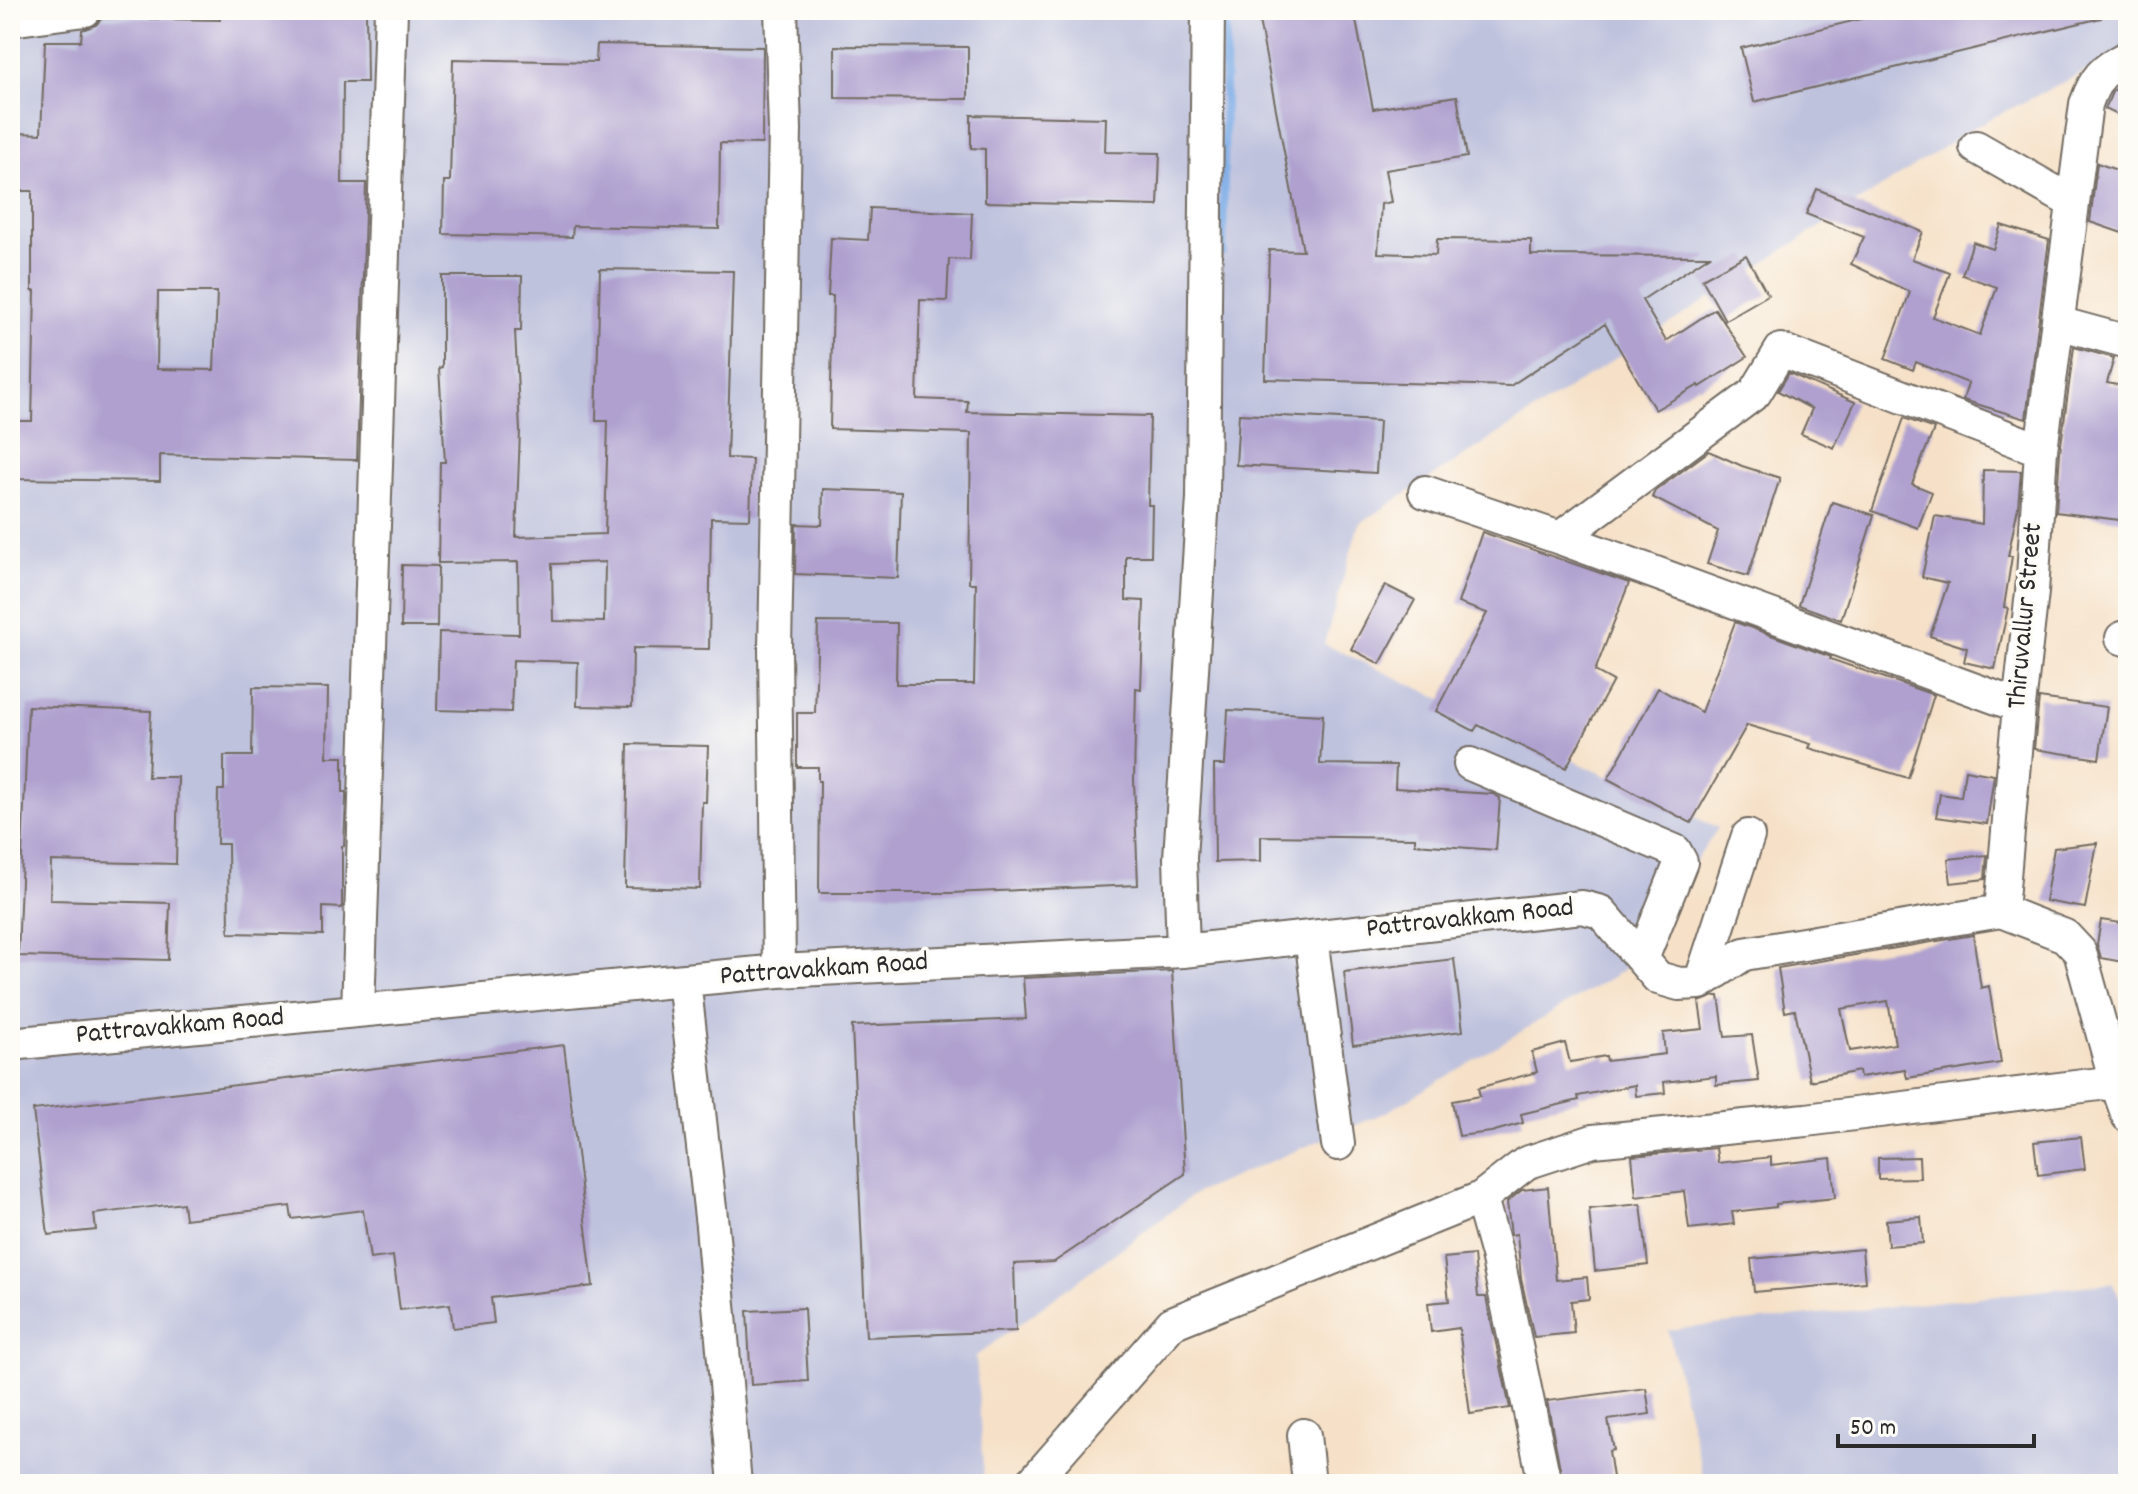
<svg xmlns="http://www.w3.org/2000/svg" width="2138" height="1494" viewBox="0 0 2138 1494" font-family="Dekko,sans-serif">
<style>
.industrial{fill:#bfc2dd}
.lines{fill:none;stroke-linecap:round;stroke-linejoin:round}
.stream{stroke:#7babe6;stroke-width:8}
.building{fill:#afa0cf;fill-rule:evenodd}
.minor-casing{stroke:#726b62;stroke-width:36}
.minor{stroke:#fff;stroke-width:32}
.labels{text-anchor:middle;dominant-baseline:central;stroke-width:7;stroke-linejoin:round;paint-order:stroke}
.street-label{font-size:28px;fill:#2b2b2b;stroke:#fdfcf7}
</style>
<rect width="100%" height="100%" fill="#fdfcf7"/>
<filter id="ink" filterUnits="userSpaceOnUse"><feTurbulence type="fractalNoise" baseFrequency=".0125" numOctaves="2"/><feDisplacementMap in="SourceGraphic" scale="16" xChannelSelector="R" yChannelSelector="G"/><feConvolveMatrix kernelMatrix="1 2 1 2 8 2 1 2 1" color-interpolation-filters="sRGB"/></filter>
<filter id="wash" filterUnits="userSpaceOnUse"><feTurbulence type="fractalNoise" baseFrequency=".006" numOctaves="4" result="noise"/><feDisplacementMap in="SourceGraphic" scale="32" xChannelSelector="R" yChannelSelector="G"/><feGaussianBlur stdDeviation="1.8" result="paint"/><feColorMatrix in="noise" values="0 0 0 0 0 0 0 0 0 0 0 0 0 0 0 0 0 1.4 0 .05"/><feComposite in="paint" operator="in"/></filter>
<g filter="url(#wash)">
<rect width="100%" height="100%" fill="#f6e1c8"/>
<path class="industrial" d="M10 10H2128V50L1976 126 1359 524 1324 644 1718 828 1622 971 1387 1112 1196 1193 976 1356 984 1484H10Z
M2112 1283 2128 1313V1484H1705L1668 1330Z"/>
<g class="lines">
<path class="stream" d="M1223 252 1226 10"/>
</g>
<g id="blocks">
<path class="building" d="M220 10H366L367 82H343L342 183H366L357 460 160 455V481L11 479 12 421H32L35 291H32V191H16L19 133 41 134 45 41H81L82 30 96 25 102 18 220 20ZM158 292H217L214 370 157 369Z
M1257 10H1354L1373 109 1457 96 1467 157 1385 170 1391 202 1381 204 1378 253 1436 255 1437 239 1531 240V255L1709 256 1642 300 1666 341 1715 309 1747 357 1700 387 1699 385 1655 410 1605 324 1510 386 1265 379 1269 250 1303 251Z
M1898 10H2100L2101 18 1754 102 1741 48Z
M597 44 763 47 762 144 720 143 719 229 573 226 572 237 443 234 444 181H450L453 59 596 62Z
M835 46 968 47V99L835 98Z
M2127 79H2128V120L2105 109 2112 92Z
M971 115 1106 118 1105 152 1160 153 1158 206 985 202V149L971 148Z
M2097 163 2128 174V235L2090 222Z
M1817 189 1923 232 1912 259 1950 273 1933 317 1980 335 1997 287 1962 275 1973 242 1993 249 2001 225 2049 240 2026 419 1963 400 1968 383 1916 362 1913 370 1885 359 1910 292 1851 264 1864 237 1806 214Z
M870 208 972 213 970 260 949 259 947 301 920 300 917 399 968 401 967 412 1150 416 1148 505H1152L1151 556H1126V600L1144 601 1141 689 1136 688 1134 780 1138 885 951 893H819L820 781H818V767H797V713H815L818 622 897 623 896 684H974L976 583H969L971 433 830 429 833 296H828L831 238 868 240Z
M1746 255 1768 295 1725 320 1702 279Z
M600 269 733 271 727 458 752 459 750 519 711 518 709 649 633 648 632 707 577 706 578 662 513 660 511 712 437 710 439 632 519 634 518 562 438 563 440 462H445L439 368 442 367V276H522L521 331H515L520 431 516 537 605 534 608 421H596ZM605 562 604 622 553 621 552 564Z
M2074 347 2114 358 2107 383 2128 387V521L2056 512 2060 452Z
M1789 373 1855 402 1834 448 1801 434 1812 409 1778 391Z
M1239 414 1379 421 1376 473 1236 465Z
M1904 418 1934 429 1912 484 1932 492 1918 528 1872 511Z
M1709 451 1742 466 1780 478 1748 576 1707 564 1718 531 1652 497 1655 491Z
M1983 470 2021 471 2018 507 2008 556H2012L2004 607 2008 608 1995 669 1964 662 1967 648 1930 636 1948 583 1922 577 1935 516 1982 524Z
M823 489 901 492 898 578 795 574 796 524 822 525Z
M1832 502 1874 515 1841 620 1799 605Z
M1482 532 1629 583 1595 671 1613 681 1566 768 1478 725 1474 731 1436 711 1487 613 1458 603Z
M402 565 438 566 437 627H401Z
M1385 585 1415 600 1380 664 1351 649Z
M1735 622 1831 657 1830 659 1934 695 1908 778 1809 748 1811 744 1747 725 1691 823 1608 779 1658 688 1701 712Z
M253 687 328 688 327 757H343V792H346V799L344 846H342V908L323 907V935L229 933 228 844H217L218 790H224V756H252Z
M2039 698 2107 707 2099 759 2034 749Z
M28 706 151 711 148 777H178L176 864 51 861 50 900 170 903 168 960 18 956Z
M1228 710 1323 715 1320 764 1396 765 1395 788 1493 794 1500 798 1496 850 1415 844V838L1261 836V861L1215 862 1214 765H1225Z
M628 744 708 746 706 802H702L700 889 625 887Z
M1965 770 1994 775 1987 824 1936 817 1940 794 1961 797Z
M2097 843 2085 908 2045 901 2054 848Z
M1987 855 1985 879 1951 883 1948 859Z
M2101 920 2128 924V963L2101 958 2097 944Z
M1973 935 1981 988 1989 986 2001 1063 1907 1078 1905 1070 1860 1077 1859 1071 1810 1081 1795 1010 1785 1012 1778 968ZM1888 1001 1895 1044 1850 1051 1841 1009Z
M1454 959 1463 1031 1353 1045 1344 972Z
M1172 971 1185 1174 1054 1262 1014 1264 1016 1331 866 1337 852 1026 1026 1019 1023 978Z
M1715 996H1719L1725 1037 1752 1035 1759 1081 1716 1085V1076L1664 1082 1665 1093 1636 1096 1635 1085 1578 1096 1579 1100 1521 1114 1523 1123 1491 1132 1459 1136 1452 1101 1480 1096 1478 1088 1537 1072 1532 1052 1565 1043 1570 1062 1606 1056 1607 1061 1665 1054 1663 1033 1703 1029 1699 1002Z
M564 1045 593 1286 491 1298 494 1323 453 1328 450 1304 400 1310 393 1256 370 1259 363 1210 292 1219 290 1206 185 1219 183 1203 94 1214 96 1230 48 1235 33 1110Z
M2081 1137 2085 1169 2038 1175 2034 1142Z
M1716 1148 1718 1163 1771 1157V1165L1831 1158 1835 1198 1776 1204V1207L1732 1212 1734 1224 1689 1229 1684 1191 1636 1197 1632 1156Z
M1919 1157 1920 1178 1878 1179V1158Z
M1548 1187 1556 1280 1587 1277 1589 1299 1571 1301 1574 1333 1534 1337 1521 1279 1517 1234 1511 1235 1507 1202 1522 1190Z
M1641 1204 1648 1265 1595 1271 1589 1209Z
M1921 1217 1923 1243 1888 1246 1886 1220Z
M1862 1249 1865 1282 1754 1292 1751 1259Z
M1474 1255 1478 1297H1486L1510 1408 1470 1414 1459 1328 1431 1332 1428 1303 1449 1301 1444 1258Z
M804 1308 808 1381 751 1385 747 1311Z
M1646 1388 1650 1414 1608 1420 1614 1450 1609 1451 1614 1484H1563L1547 1401Z"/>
</g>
</g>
<g filter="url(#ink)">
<use href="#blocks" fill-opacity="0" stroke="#726b62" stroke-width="2"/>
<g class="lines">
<g class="minor-casing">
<path id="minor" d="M10 20 85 10
M1976 147 2072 202
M2058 323 2128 342
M1425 492 1560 538 2019 706
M1560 538 1755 393 1781 350 2041 450
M2122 638 2128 640
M1470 764 1675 851 1681 862 1642 959
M2001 911 2019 706 2032 592 2041 450 2086 104C2095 78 2103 69 2128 57
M1311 937 1338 1144
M1183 951 1180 858 1203 498 1208 10
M779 971 775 648 785 129 781 10
M684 980 712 1226 735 1484
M1700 983 1748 836
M358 1011 391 10
M10 1044 779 971 1183 951 1582 907 1601 912 1658 978 1679 984 1700 983 1744 954 2001 911 2065 936 2080 952 2116 1082 2128 1116
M1481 1198 1497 1255 1545 1484
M1304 1435 1309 1484
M1036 1484 1033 1482 1172 1323 1481 1198 1526 1163 1593 1141 1806 1120 2116 1082"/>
</g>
<use href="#minor" class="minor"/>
</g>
</g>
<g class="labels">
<g class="street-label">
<text transform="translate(2027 616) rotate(-85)">Thiruvallur Street</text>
<text transform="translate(1470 920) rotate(-6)">Pattravakkam Road</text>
<text transform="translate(824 971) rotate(-4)">Pattravakkam Road</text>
<text transform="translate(180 1028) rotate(-5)">Pattravakkam Road</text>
</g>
</g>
<rect width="2138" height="1494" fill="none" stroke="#fdfcf7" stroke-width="40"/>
<path d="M1838 1434v12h196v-12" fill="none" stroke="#2b2b2b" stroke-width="4"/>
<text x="1850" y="1434" font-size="24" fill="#2b2b2b" stroke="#fdfcf7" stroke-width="6" paint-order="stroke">50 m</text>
</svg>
